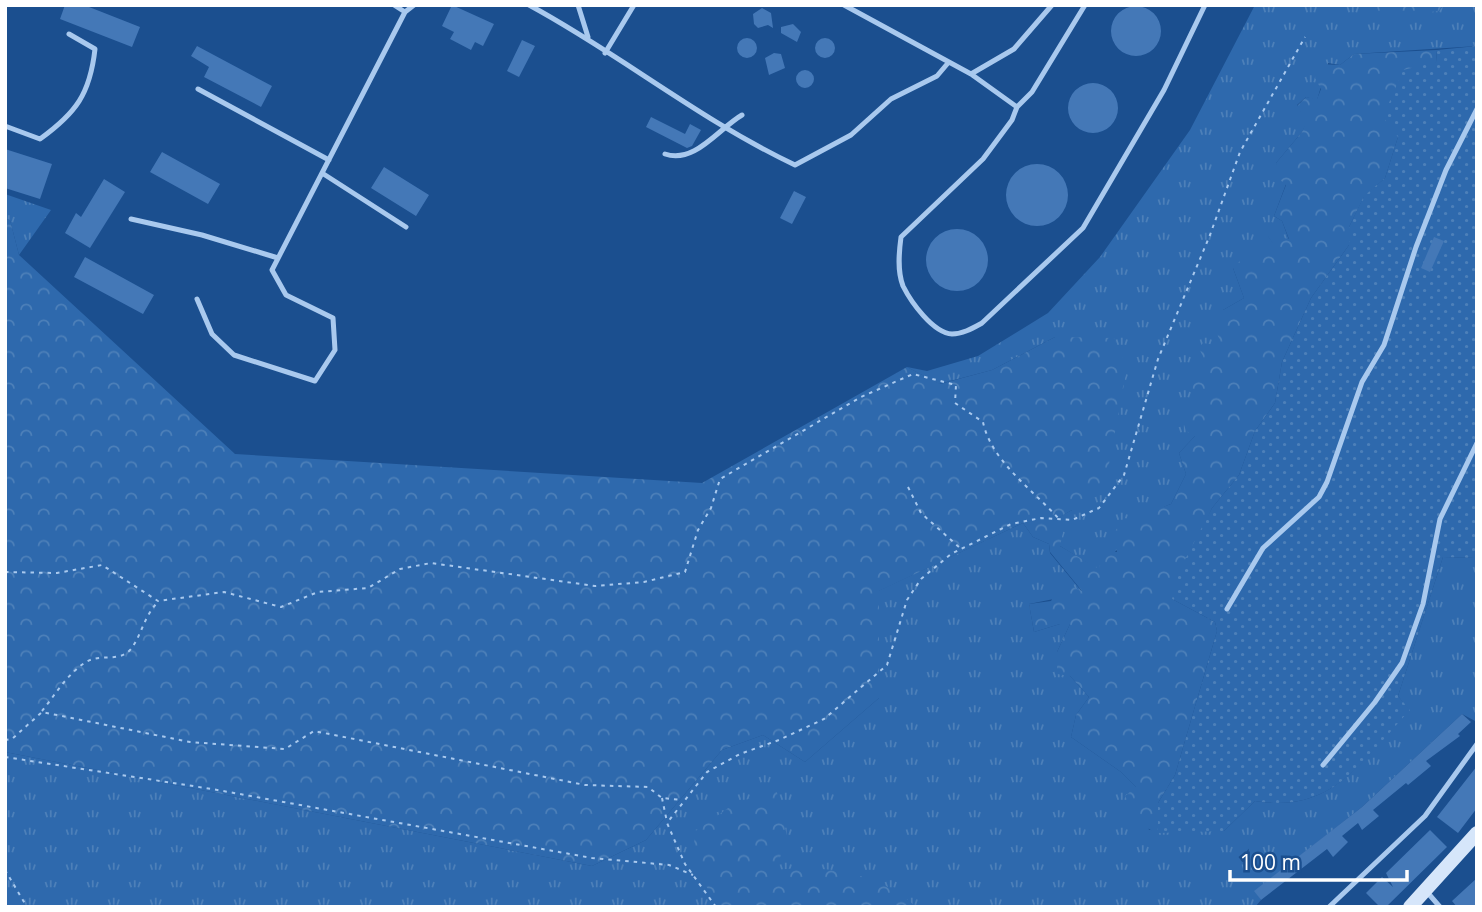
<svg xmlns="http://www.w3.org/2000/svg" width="1482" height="912" viewBox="0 0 1482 912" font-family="'Open Sans',sans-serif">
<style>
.grass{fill:url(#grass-tufts)}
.forest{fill:url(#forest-crowns)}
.garden{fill:url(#garden-dots)}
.building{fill:#4478b7}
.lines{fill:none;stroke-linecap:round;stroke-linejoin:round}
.path{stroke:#a9c9ee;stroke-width:2;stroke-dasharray:3.5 5;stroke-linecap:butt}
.lane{stroke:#a9c9ee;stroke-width:5}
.secondary{stroke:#d6e6fa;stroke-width:14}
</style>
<defs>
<pattern id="grass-tufts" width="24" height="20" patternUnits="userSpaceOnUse" patternTransform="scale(1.75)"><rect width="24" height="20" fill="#2e69ad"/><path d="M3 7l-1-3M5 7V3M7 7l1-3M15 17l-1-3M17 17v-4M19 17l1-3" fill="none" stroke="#4d80b9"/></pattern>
<pattern id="forest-crowns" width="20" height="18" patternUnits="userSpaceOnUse" patternTransform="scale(1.75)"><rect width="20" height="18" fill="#2e69ad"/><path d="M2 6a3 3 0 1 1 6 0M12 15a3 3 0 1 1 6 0" fill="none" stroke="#4d80b9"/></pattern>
<pattern id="garden-dots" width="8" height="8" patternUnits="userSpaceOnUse" patternTransform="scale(1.75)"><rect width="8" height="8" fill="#2e69ad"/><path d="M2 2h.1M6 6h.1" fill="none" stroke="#4d80b9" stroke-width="1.8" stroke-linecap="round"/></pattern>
</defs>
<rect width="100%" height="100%" fill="#1b4f8f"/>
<path class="grass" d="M1255 5H1477V46L1354 54 1340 65 1328 63 1317 100 1306 97 1297 105 1307 122 1302 132 1276 163 1286 184 1274 216 1282 221 1289 240 1268 236 1278 250 1263 251 1259 270 1233 268 1244 298 1223 310 1222 347 1194 400 1195 436 1179 453 1186 474 1171 504C1139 515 1123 546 1099 570L1060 546 1052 521 1072 510 1055 337 992 370 939 384 907 367 927 371 978 356 1048 313 1100 257 1190 130Z
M5 194 51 210 19 255 10 220 5 219Z
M1023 523 1033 537 1049 544 1050 553 1083 593 1029 604 1034 632 1060 624H1070L1057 652 1070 676 1089 697 1076 715 1071 737 1121 772 1136 787 1149 830 1224 831 1255 801C1333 814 1361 761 1409 710L1398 696 1443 557 1475 558 1477 555V722L1462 714 1362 807 1255 891 1261 900 1255 907H5V752L592 866 646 840 722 750 763 735 805 762 879 698 878 591Z"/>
<path class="forest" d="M1381 5H1444L1439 11 1374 19 1372 11Z
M1437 50 1436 62 1398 137 1385 178 1364 197 1349 227V245L1311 298 1282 362 1275 403 1255 431 1239 475 1212 508 1172 599 1215 622 1217 631 1175 775 1158 803V833C1140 828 1133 811 1125 796L1136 787 1121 772 1071 737 1076 715 1089 697 1070 676 1057 674V652L1070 624H1060L1034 632 1029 604 1051 601 1062 582 1082 591 1050 552 1049 544 1033 537 1023 523 879 591V698L805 762 763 735 722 750 646 840 592 866 5 752V219L10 220 19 255 235 454 702 483 907 367 940 384 992 370 1055 337 1114 338 1127 368 1106 480 1072 510 1053 521 1063 532 1060 546 1099 569 1104 552H1117L1114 533 1124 518 1141 521 1157 509 1171 504 1186 474 1179 453 1195 436 1186 431 1182 418 1193 400 1192 371H1209L1199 348 1203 343 1222 346 1212 321 1223 310 1244 298 1233 268 1241 260 1258 269 1252 250H1277L1267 235 1289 239 1282 221 1274 216 1286 185 1278 178 1276 163 1302 132 1306 122 1297 106 1306 97 1317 99 1321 89 1315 78 1319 64 1340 65 1354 54Z
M776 788 787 836 776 870C824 864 881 873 916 907H719L695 868 694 832 731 806Z"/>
<path class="garden" d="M1477 46V555L1475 558 1443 557 1398 696 1410 710C1362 761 1333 814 1255 801L1224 831 1158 833V803L1175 775 1217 631 1215 622 1172 599 1178 573 1212 508 1239 475 1255 431 1275 403 1282 362 1311 298 1349 245V227L1364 196 1385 178 1398 137 1383 117 1403 70 1436 62 1437 50Z"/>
<path class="building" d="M65 5H84L140 27 132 47 60 19Z
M452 5 494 24 483 46 475 42 471 50 450 39 454 32 442 26Z
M1111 31a25 25 0 1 1 50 0a25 25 0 1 1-50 0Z
M762 8 771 13 773 28 768 25 758 28 754 24 753 14Z
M793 24 801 32 797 42 781 33V27Z
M737 48a10 10 0 1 1 20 0a10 10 0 1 1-20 0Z
M815 48a10 10 0 1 1 20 0a10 10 0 1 1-20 0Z
M522 40 535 46 519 77 507 71Z
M197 46 272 86 261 107 204 77 209 67 191 56Z
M774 53 781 54 785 68 769 75 765 58Z
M796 79a9 9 0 1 1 18 0a9 9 0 1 1-18 0Z
M1068 108a25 25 0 1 1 50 0a25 25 0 1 1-50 0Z
M651 117 685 134 690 124 701 130 692 146 687 148 646 127Z
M5 149 52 164 40 199 5 188Z
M162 152 220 184 208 204 150 172Z
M1006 195a31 31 0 1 1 62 0a31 31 0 1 1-62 0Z
M384 167 429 195 416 216 371 188Z
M104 179 125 192 90 248 65 233 76 213 81 217Z
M794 191 806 197 792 224 780 218Z
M926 260a31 31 0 1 1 62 0a31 31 0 1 1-62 0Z
M1434 237 1444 241 1430 272 1421 268Z
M85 257 154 295 143 314 74 277Z
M1462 714 1471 722 1458 734 1460 736 1426 761 1431 766 1408 785 1406 783 1373 810 1379 816 1362 830 1358 823 1342 836 1348 842 1333 857 1327 849 1261 900 1254 891 1362 807Z
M1477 766V808L1458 833 1437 817Z
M1430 830 1447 847 1386 907H1380L1366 893 1382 877 1393 887 1386 873Z
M1477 878V907H1457L1452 901Z"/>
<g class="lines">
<path class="path" d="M908 487 921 513 960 548
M5 572 57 573 102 565 158 601 224 592 281 607 318 592 368 588 400 569 431 563 595 586 644 582 685 572 698 530 711 508 720 479 861 397 913 374 956 385 955 403 983 422C991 461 1033 490 1059 519
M42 711C55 695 68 673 86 662 101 653 119 663 131 649 142 634 144 616 158 602
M5 740 12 739 42 712 190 742 285 749 314 731 585 785 648 787 662 798 682 800
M5 757 212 789 592 858 669 865 693 875
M662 798 667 822
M5 870 27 907
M716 907 685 864 667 823 707 772 740 754 779 740 824 719 887 665 907 600 921 579 951 554 1011 524 1041 518 1072 520 1099 508 1124 475 1158 359 1210 235 1240 152 1305 37"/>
<path class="lane" d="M394 5 405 12 414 5
M529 5C620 54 700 120 795 165L851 135 891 99 937 76 948 63
M578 5 588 37
M844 5 971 74 1017 107
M1085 5 1032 92 1017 107 1012 120 983 159 901 237C899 252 897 271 903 286 911 302 933 333 952 334 963 334 973 328 982 323L1083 228 1164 90 1205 5
M605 53 634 5
M971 74 1014 49 1052 5
M198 89 329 160
M5 126 40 139C76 113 90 94 95 49L69 34
M665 154C695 164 718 129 742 115
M322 173 406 227
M131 219 202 235 278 258
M197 299 212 334 234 355 315 381 335 350 333 318 286 295 272 270 405 12
M1227 609 1263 548 1319 497 1327 482 1362 382 1384 345 1416 247 1446 170 1477 109
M1323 765 1375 702 1402 663 1423 604 1440 519 1477 443
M1427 892 1440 907
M1329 907 1425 816 1477 744"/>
<path class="secondary" d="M1410 907 1477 833"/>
</g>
<rect width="1482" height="912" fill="none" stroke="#ffffff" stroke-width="14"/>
<path d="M1230 870v10h177v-10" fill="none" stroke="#ffffff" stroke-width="3.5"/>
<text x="1240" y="870" font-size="21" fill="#ffffff" stroke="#1b4f8f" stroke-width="5" paint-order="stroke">100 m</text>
</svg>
